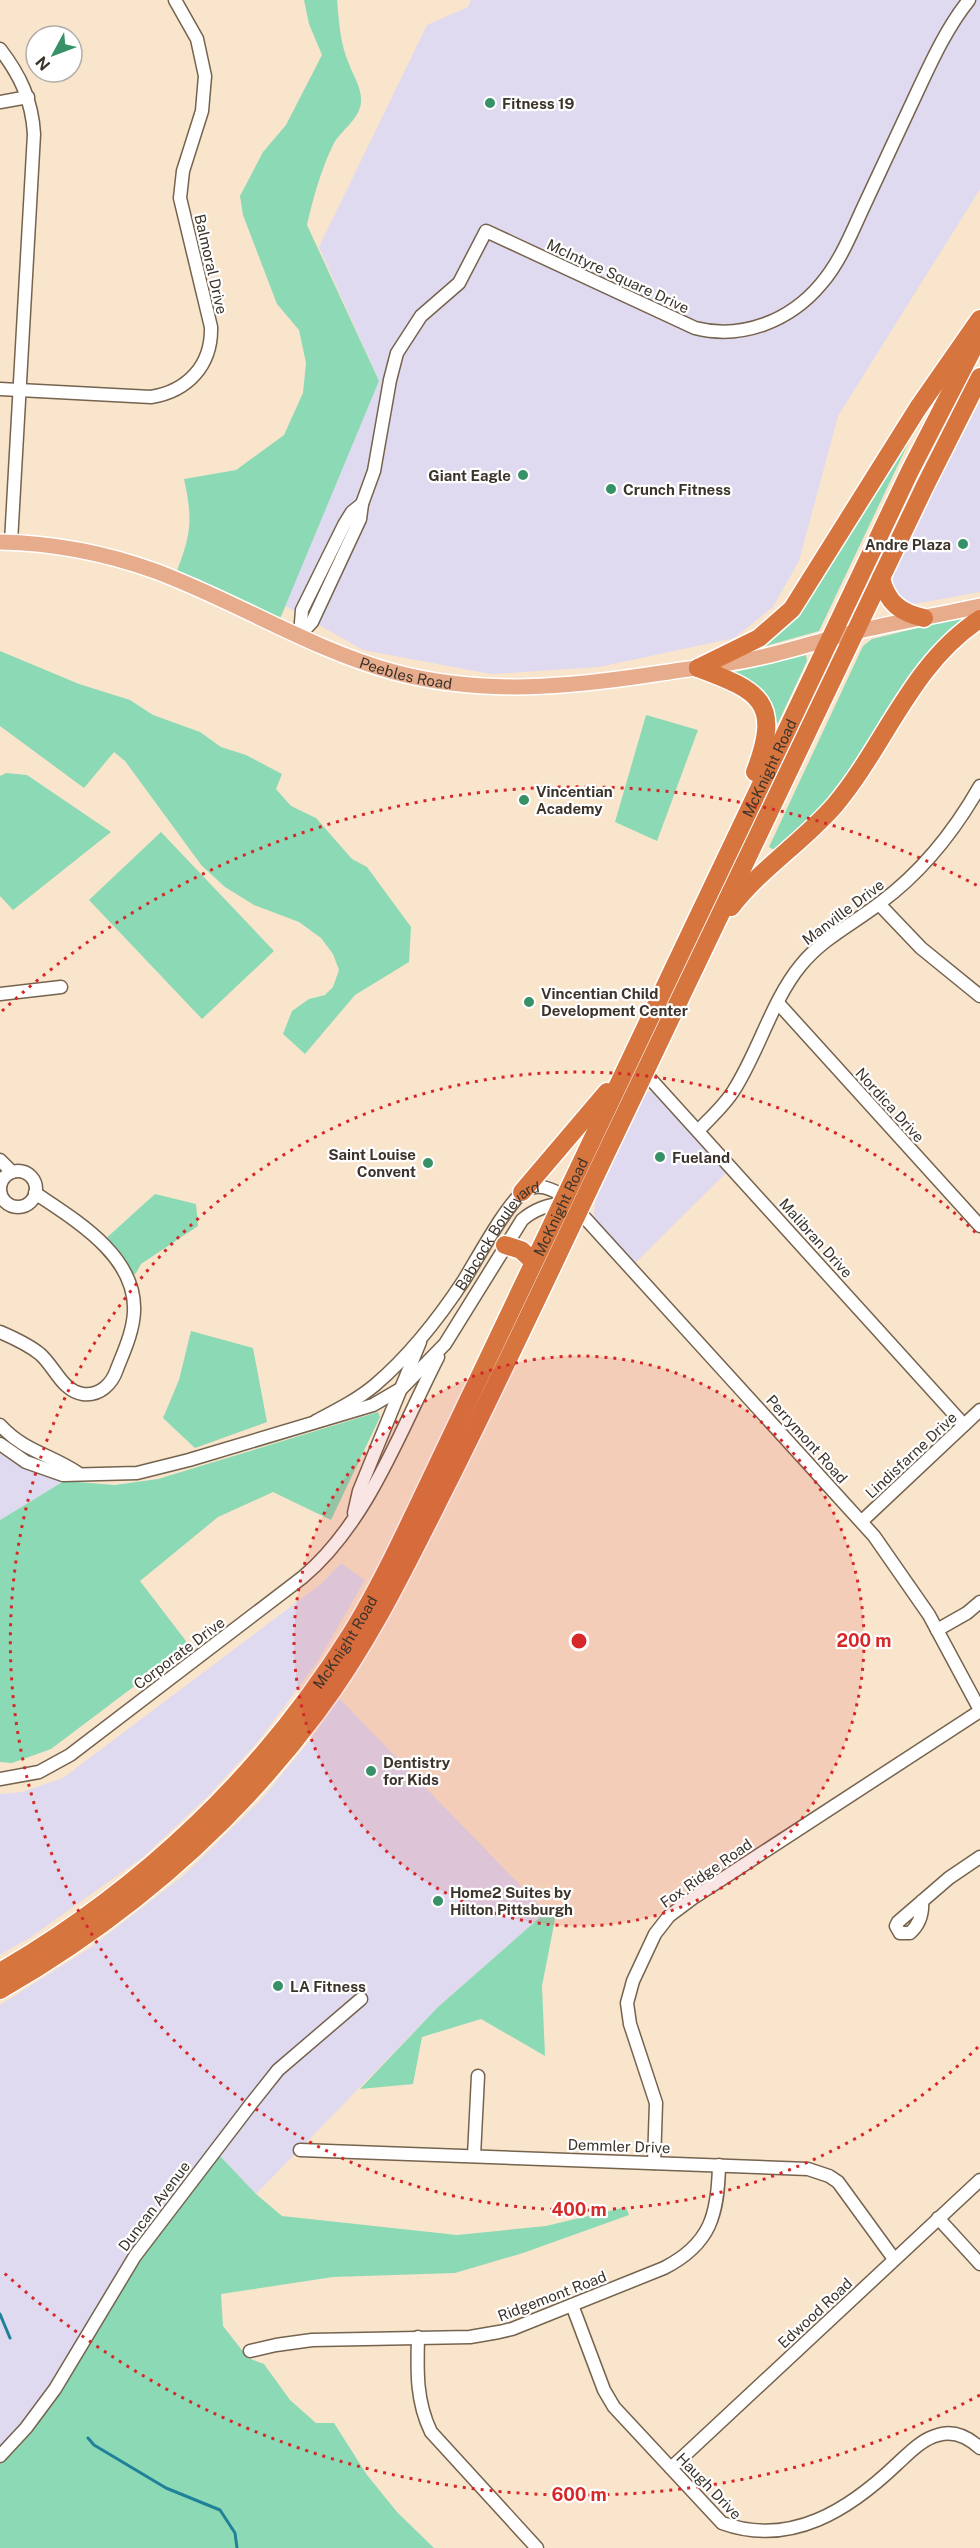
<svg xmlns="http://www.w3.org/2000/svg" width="980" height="2548" viewBox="0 0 980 2548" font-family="'Public Sans',sans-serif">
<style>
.commercial{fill:#dfdaf0}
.green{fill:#8bdab5}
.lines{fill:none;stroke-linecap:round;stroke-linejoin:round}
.stream{stroke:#218199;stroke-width:3}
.minor-casing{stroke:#75634e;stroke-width:15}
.major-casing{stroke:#fff;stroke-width:18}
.highway-casing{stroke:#fff;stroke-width:21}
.minor{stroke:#fff;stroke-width:12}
.major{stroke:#e7ac8c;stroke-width:15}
.highway{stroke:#d7753f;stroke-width:18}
.ring{fill:none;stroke:#d62828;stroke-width:3;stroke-dasharray:3 6}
.poi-dot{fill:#369167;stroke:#fff;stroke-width:2}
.labels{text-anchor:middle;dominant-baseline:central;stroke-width:4.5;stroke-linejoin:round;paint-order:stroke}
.poi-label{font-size:15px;font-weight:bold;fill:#3c342b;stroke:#fff;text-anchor:start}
.street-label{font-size:15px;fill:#3c342b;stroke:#fff}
.centre{fill:#d62828;stroke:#fff;stroke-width:3}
.ring-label{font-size:18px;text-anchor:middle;font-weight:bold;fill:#d62828;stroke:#fff;stroke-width:4.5;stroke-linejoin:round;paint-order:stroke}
</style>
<rect width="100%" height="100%" fill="#f9e4cc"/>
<path class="commercial" d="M471 0H980V189L838 416 799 561 773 607 734 638 599 667 491 674 363 650 284 605 379 381 319 247 427 25 468 7Z
M980 402V592L908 605 897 598 889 583 939 477Z
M653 1090 727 1172 634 1264 593 1217 596 1199 645 1093Z
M0 1453 21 1467 64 1481 0 1520Z
M341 1563 365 1580 318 1661 260 1739 209 1795 143 1857 31 1937 0 1955V1794L22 1792 63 1778 322 1583Z
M339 1698 546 1912 438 2007 256 2194 215 2151 156 2227 91 2331 0 2456V2005L90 1948 182 1877 261 1800 311 1739Z"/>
<path class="green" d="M304 0H337C339 21 340 44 349 64 354 78 362 87 361 103 359 120 340 131 333 145 321 170 313 198 307 225L379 381 277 626 174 579C190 537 194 524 184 479L236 470 284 435 303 393 306 363 299 330 277 304 243 215 240 196 263 152 286 125 322 55 309 24Z
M917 425 819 631 748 651 766 640Z
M967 616 833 797 777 852 769 847 863 646 872 639Z
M0 651 79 684 130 700 153 715 200 732 221 747 246 755 282 774 276 789 291 806 316 818 352 859 367 867 411 927 409 962 355 995 305 1054 283 1034 292 1011 309 999 325 995 333 987 339 970 333 954 321 938 299 922 254 905 225 887 202 866 125 761 114 752 84 788 0 726Z
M806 655 807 661 778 723H773C764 700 761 684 736 675L735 672Z
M646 715 698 730 657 841 615 822Z
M6 773 27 775 111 832 13 910 0 896V776Z
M161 832 274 951 202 1019 89 900Z
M155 1194 196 1204 198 1226 141 1264 136 1273 128 1280 102 1242Z
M191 1331 253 1348 267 1422 195 1448 163 1418 179 1380Z
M378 1412 380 1417 331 1520 273 1492 218 1517 140 1581 189 1645 51 1749 12 1763 0 1762V1520L64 1481 115 1485 158 1479Z
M546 1912 556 1914 542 1986 545 2056 481 2019 422 2037 413 2084 360 2089 438 2007Z
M219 2155 256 2194 282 2216 457 2235 546 2226 626 2207 629 2215 523 2253 455 2273 333 2277 221 2294 223 2326 248 2358 264 2364 290 2400 316 2423H334L367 2475 397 2512 434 2548H0V2464L41 2419 65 2386 131 2275 158 2235Z"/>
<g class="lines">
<path class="stream" d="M0 2314 10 2338
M88 2438 94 2445 166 2488 220 2510 235 2533 237 2548"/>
<g class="minor-casing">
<g id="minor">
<path d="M0 49C20 75 32 100 34 134L11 542"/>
<path d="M0 102 28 97"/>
<path d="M0 389 151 397C188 391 212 365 211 327L180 198 183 171 202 111 205 76 197 39 175 0"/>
<path d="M300 635 312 622 360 519 362 504 374 471 390 380 397 353 421 316 459 283 486 231 695 328C742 340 790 321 821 284 840 262 851 234 863 208 882 168 900 128 919 88 933 58 948 26 969 0"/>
<path d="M300 635 302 610 344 525 352 512 362 504"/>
<path d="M879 904 921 948 980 996"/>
<path d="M0 994 61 987"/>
<path d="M778 1003 980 1226"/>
<path d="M645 1073 964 1425"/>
<path d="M698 1131C710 1118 725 1105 734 1090 759 1051 772 1000 801 965 823 938 853 924 880 903 922 872 955 830 980 786"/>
<path d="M0 1160 12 1172"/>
<circle cx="18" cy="1189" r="18"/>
<path d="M0 1332C14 1338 29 1345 40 1354 55 1367 62 1391 83 1394 100 1396 112 1384 117 1369 124 1351 133 1332 134 1312 137 1256 75 1220 35 1193"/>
<path id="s1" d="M316 1421C337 1410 357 1400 375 1385 409 1356 439 1318 464 1280 476 1261 509 1199 526 1190 539 1182 552 1190 565 1196L874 1536 929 1615 980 1710"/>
<path d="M0 1425C25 1452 50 1454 78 1473"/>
<path d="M0 1444 26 1462 63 1475 137 1473 189 1460 373 1405 402 1388 445 1344 522 1220C532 1211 551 1202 564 1205"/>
<path d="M354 1513 359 1491 420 1342"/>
<path d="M862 1521 980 1410"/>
<path d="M937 1630 967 1613 980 1602"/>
<path d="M0 1779 39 1772 70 1755 303 1577C368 1522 400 1431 438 1357"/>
<path d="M922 1901C923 1914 920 1924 910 1933H900L896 1926 898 1922 949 1878 980 1857"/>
<path d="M300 2150 808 2169 829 2176 838 2182 894 2259"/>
<path d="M474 2156 478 2076"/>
<path d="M654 2163 656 2103 630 2024 627 2003 633 1981 655 1934 669 1916 693 1898 980 1711"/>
<path d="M938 2218 980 2264"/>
<path d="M572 2305 604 2390 614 2407 722 2523C791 2548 850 2509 897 2464 909 2453 922 2439 938 2435 954 2430 968 2437 980 2448"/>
<path d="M418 2337C417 2371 416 2401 431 2432L537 2548"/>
<path d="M250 2351 276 2345 312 2340 470 2337 499 2332 512 2329 664 2268C711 2244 718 2214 719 2165"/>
<path d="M0 2456 26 2428 55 2389 135 2256 251 2104 278 2070 361 1999"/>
<path d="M671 2468 980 2180"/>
</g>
</g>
<g class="major-casing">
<g id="major">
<path id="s2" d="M0 542C52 543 105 553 155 571 236 601 310 649 394 672 483 696 571 687 661 673 693 668 725 665 757 658 790 651 822 640 855 632 897 622 939 615 980 606"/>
</g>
</g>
<g class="highway-casing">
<g id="highway">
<path d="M881 578C887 603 901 613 924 618"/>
<path d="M698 668 759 638 792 609 918 408 980 319"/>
<path d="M698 668C760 691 782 702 755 772"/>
<path d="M731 907C760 869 803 842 835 805 886 744 911 664 980 619"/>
<path d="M522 1192 607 1092"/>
<path d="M505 1245 521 1250 533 1261"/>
<path id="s3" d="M0 1972C143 1889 266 1772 353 1631 378 1590 399 1546 420 1502L910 471 980 335"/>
<path d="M0 1990C123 1919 231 1827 316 1713 371 1640 409 1559 450 1478 505 1368 557 1256 610 1145 715 925 820 706 925 486L980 377"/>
</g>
</g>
<use href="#minor" class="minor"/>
<use href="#major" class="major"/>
<use href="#highway" class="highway"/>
</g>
<circle cx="579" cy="1641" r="285" fill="#d62828" fill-opacity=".12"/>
<g class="ring">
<circle cx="579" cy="1641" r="285"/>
<path d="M978 2047A569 569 0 1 1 978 1235"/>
<path d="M980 2395A854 854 0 0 1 2 2271M2 1011A854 854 0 0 1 980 887"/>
</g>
<g class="poi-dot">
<circle cx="490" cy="103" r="6"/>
<circle cx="523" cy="475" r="6"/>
<circle cx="611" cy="489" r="6"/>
<circle cx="963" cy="544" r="6"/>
<circle cx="524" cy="800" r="6"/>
<circle cx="529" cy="1002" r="6"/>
<circle cx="660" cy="1157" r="6"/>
<circle cx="428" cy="1163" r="6"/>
<circle cx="371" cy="1771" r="6"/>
<circle cx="438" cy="1901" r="6"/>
<circle cx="278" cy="1986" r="6"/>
</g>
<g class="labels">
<g class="poi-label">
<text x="502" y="103">Fitness 19</text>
<text x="511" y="475" text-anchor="end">Giant Eagle</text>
<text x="623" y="489">Crunch Fitness</text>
<text x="951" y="544" text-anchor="end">Andre Plaza</text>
<text x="536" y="791">Vincentian<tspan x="536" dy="17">Academy</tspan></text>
<text x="541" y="993">Vincentian Child<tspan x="541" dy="17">Development Center</tspan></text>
<text x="416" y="1154" text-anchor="end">Saint Louise<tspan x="416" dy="17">Convent</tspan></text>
<text x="672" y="1157">Fueland</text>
<text x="383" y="1762">Dentistry<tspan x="383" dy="17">for Kids</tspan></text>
<text x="450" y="1892">Home2 Suites by<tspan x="450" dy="17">Hilton Pittsburgh</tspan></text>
<text x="290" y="1986">LA Fitness</text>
</g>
<g class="street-label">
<text transform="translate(211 264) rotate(77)">Balmoral Drive</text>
<text transform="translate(618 276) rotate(25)">McIntyre Square Drive</text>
<text stroke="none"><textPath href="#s2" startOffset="430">Peebles Road</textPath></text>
<text stroke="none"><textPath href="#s3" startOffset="1454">McKnight Road</textPath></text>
<text transform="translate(843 912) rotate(-37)">Manville Drive</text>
<text transform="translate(890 1105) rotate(48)">Nordica Drive</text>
<text stroke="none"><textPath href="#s3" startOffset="968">McKnight Road</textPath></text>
<text transform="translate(816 1238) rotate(48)">Malibran Drive</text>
<text stroke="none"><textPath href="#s1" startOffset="264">Babcock Boulevard</textPath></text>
<text transform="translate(807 1439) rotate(48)">Perrymont Road</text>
<text transform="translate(911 1455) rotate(-43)">Lindisfarne Drive</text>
<text stroke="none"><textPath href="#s3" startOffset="482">McKnight Road</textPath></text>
<text transform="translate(179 1653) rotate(-37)">Corporate Drive</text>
<text transform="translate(706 1873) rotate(-35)">Fox Ridge Road</text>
<text transform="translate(619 2146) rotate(2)">Demmler Drive</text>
<text transform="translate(154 2206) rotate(-53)">Duncan Avenue</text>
<text transform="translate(552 2296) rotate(-21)">Ridgemont Road</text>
<text transform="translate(815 2313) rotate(-43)">Edwood Road</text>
<text transform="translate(709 2486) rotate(46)">Haugh Drive</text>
</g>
</g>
<circle cx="579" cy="1641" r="9" class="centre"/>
<g class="ring-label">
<text x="864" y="1647">200 m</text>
<text x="579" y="2216">400 m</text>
<text x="579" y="2501">600 m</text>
</g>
<g transform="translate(54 54) rotate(229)"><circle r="28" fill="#ffffff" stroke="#b1aeaa" stroke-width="1.5"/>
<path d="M0-4.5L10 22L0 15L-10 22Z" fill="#369167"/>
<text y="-9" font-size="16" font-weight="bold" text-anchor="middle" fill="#3c342b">N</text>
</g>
</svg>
